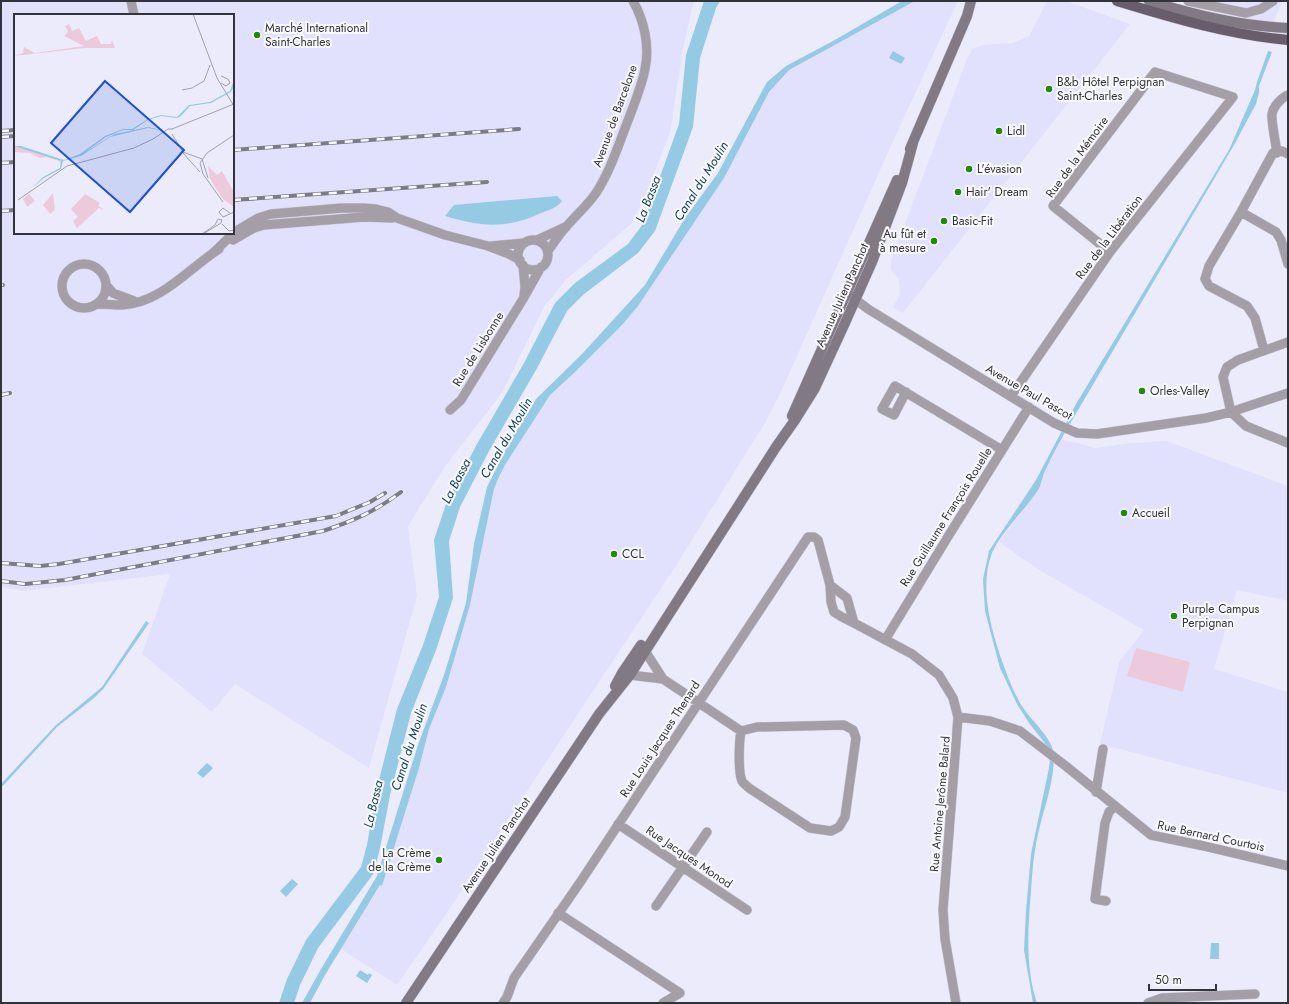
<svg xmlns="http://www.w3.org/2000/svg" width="1289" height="1004" viewBox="0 0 1289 1004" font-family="Jost,sans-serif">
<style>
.built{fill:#e2e1fd;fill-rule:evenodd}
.green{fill:#eccadc}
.water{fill:#94cae4}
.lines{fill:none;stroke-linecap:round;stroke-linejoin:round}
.street-casing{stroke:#c7c6d5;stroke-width:10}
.secondary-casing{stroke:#c7c6d5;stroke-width:11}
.primary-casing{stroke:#c7c6d5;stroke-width:11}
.street{stroke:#a49fa6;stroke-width:9}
.secondary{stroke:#817984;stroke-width:10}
.primary{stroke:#685e6b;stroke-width:10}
.rail-casing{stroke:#7c7c87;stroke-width:4}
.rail{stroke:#fafafe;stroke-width:2.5;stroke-dasharray:8;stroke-linecap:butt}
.poi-dot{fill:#208b09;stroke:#fafafe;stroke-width:1.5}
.labels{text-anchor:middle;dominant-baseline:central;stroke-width:4;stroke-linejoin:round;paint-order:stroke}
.poi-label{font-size:12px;fill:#33333b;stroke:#fafafe;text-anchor:start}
.street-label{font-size:12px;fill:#33333b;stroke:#fafafe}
.water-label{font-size:13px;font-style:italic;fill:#0e3d50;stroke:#fafafe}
.inset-road{fill:none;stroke:#a2a1af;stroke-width:1}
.view{fill:#1d4ed8;fill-opacity:0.15;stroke:#1d4ed8;stroke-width:2}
.inset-edge{fill:none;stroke:#33333b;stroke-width:2}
</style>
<rect width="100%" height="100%" fill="#ecebfc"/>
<path class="built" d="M1 1H694L683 48 670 133 644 199 632 223 567 279 545 305 502 393 446 465 408 526 417 596 369 768 235 684 212 712 142 654 170 574 24 591 1 587ZM15 15H233V233H15Z
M915 1H958L894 139 780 394 765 423 675 567 444 917 397 985 341 949 384 880 419 768 429 729 446 687 470 605 494 489 505 465 550 395 622 325 638 306 724 178 769 92 774 85 789 70Z
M1047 1H1066L1130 24 903 313 893 307 900 295 899 283 898 278 891 270V261L967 59 973 49 982 45 1013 43 1029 36Z
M1189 1H1282L1272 26Z
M1061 440 1079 443 1095 448 1131 443 1167 441 1288 486V601L1237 590 1214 669 1288 692V793L1100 744 1119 662 1144 630 1041 571 999 542 1038 490 1046 469Z"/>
<path class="green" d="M1136 648 1190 662 1183 692 1127 676Z"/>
<path class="water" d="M704 1H720L716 8 700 58 693 127 655 231 638 253 584 294 567 311 536 370 489 451 460 507 449 541 453 598 436 650 411 713 390 795 380 848 374 873 318 948 300 985 294 1003H279L287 979 306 940 361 867 367 845 376 792 397 709 423 645 439 597 434 540 447 501 477 444 524 363 555 303 575 283 628 244 643 224 679 124 686 55Z
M902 1H915L789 70 769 92 724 178 638 306 622 325 575 372 550 395 505 465 498 479 494 489 470 605 446 687 429 729 419 768 382 886 380 885 325 975 310 1003H302L321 969 377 876 418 745 444 675 466 603 474 544 487 487 511 439 536 399 582 354 645 285 685 218 718 173 767 82 786 66 833 41Z
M893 51 905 58 901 64 889 58Z
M1268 51 1272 52 1259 86V93L1256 104 1234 145 1071 422C1062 438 1053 453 1046 469 1042 476 1042 483 1038 490 1025 510 1001 532 992 553 976 593 997 649 1012 687 1016 695 1019 702 1024 709 1032 721 1054 740 1054 756 1054 786 1041 815 1036 844 1033 860 1032 876 1031 891 1028 928 1025 967 1037 1003H1033L1024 950 1026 911 1031 854 1049 768 1051 751 1029 723 1017 704 1000 668 985 611 983 579 989 551 1036 480 1076 404 1229 150 1255 90 1257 82Z
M557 196 562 201C557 208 549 210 541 213 507 229 481 227 445 216L454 205Z
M146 621 149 623 104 688 94 698 57 727 1 788V784L56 725 102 687Z
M207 763 213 768 203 778 197 773Z
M292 879 298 884 286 897 280 891Z
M1211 943H1219V959H1210Z
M360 970 368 975 369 973 372 975 367 983 356 976Z"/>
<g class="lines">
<g class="street-casing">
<path id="street" d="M131 1 134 15
M1188 1 1246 13 1261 9 1273 1
M1277 153C1276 145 1271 120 1272 114 1273 107 1281 98 1288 95
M1241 212 1276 232 1281 240 1288 264
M233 240 254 228 264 225 364 217 392 218
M537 240 565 227
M518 255a15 15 0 1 1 30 0a15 15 0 1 1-30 0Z
M491 246 524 243
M548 251C554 243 559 234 566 227 576 215 587 206 596 193 611 170 619 143 629 118 635 102 642 85 645 69 650 46 644 20 633 1
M214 252 236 231 258 218 271 214 342 208H363L376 209 388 212 397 218 445 235 488 246 509 254 520 260
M62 286a22 22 0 1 1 44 0a22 22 0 1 1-44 0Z
M523 265 525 287 524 295
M106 285 113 293 134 301
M847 293 868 309 1054 423 1077 433 1097 434 1206 418 1231 412 1288 393
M97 304C105 304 114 305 122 305 161 303 188 269 219 249
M1288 342 1238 360 1227 367 1223 377 1231 412 1246 426 1288 443
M1264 350 1255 318 1247 306 1209 286 1205 279 1209 266 1241 212 1273 153 1282 151 1288 154
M906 392 894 415 882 409 895 386 1002 450
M1011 396 1110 252 1233 97 1155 72 1053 206 1110 252
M450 410 461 400 523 299 541 267
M854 623 912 654 939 675 953 698 958 717 943 910 945 939 956 1003
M885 640 949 535 1029 407
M645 651 663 679 741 731 757 727 844 725 853 730 856 738 845 817 839 827 831 831 810 828 749 788C747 786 743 783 742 781 738 772 739 742 741 731
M630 675 663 679
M958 717 990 721 1020 731 1067 767 1151 835 1204 846 1288 866
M1096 792 1103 749
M618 824 747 910
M1106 901 1095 899 1105 823 1109 812 1115 806
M656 906 707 832
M558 913 680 993 663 1003
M503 1003 507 997 514 978 581 881 808 537H814L818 540 830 585 831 602 834 612 842 617 854 623 847 598 830 585
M1148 1003 1162 998 1255 994"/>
</g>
<g class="secondary-casing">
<path id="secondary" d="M1149 1C1196 15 1239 26 1288 28
M910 149 967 16 971 1
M792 416 897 180
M615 686 622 673 641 645
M406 1003 599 714 630 675 776 447 795 420 815 388 845 323 872 262 902 183 913 143"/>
</g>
<g class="primary-casing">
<path id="primary" d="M1117 1C1173 18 1230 35 1288 40"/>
</g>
<use href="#street" class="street"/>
<use href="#secondary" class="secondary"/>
<use href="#primary" class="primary"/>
<g class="rail-casing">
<path id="rail" d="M1 131 15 130
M1 137 15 136
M233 150 519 129
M1 163 15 162
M233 200 487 182
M1 211 15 210
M1 285H3
M1 395 10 393
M1 563 40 566 59 564 336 516 370 502 385 493
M1 581 25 584 65 580 323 531C353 521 376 511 401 492"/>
</g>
<use href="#rail" class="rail"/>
</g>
<g class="poi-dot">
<circle cx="257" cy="35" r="4"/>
<circle cx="1049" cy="89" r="4"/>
<circle cx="999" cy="131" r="4"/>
<circle cx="969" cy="169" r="4"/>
<circle cx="958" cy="192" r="4"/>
<circle cx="944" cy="221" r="4"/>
<circle cx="934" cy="241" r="4"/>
<circle cx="1142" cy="391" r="4"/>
<circle cx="1124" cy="513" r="4"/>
<circle cx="614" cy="554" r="4"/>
<circle cx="1174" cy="616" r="4"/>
<circle cx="439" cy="860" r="4"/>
</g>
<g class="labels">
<g class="poi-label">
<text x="265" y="28">Marché International<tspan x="265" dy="14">Saint-Charles</tspan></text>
<text x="1057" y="82">B&amp;b Hôtel Perpignan<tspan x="1057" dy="14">Saint-Charles</tspan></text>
<text x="1007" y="131">Lidl</text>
<text x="977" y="169">L'évasion</text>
<text x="966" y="192">Hair' Dream</text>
<text x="952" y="221">Basic-Fit</text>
<text x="926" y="234" text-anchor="end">Au fût et<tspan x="926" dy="14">à mesure</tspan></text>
<text x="1150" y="391">Orles-Valley</text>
<text x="1132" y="513">Accueil</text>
<text x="622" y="554">CCL</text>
<text x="1182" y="609">Purple Campus<tspan x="1182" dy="14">Perpignan</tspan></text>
<text x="431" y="853" text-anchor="end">La Crème<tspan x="431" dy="14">de la Crème</tspan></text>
</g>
<g class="street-label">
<text transform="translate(615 116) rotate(-70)">Avenue de Barcelone</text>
<text transform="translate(1077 157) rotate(-54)">Rue de la Mémoire</text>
<text transform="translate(1109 237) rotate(-53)">Rue de la Libération</text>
<text transform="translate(842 295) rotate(-66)">Avenue Julien Panchot</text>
<text transform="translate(478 349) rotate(-58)">Rue de Lisbonne</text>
<text transform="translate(1029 392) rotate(30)">Avenue Paul Pascot</text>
<text transform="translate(946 517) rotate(-58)">Rue Guillaume François Rouelle</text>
<text transform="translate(660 739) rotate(-57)">Rue Louis Jacques Thenard</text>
<text transform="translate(940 804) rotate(-85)">Rue Antoine Jerôme Balard</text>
<text transform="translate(1211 836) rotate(12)">Rue Bernard Courtois</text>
<text transform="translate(496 845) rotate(-56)">Avenue Julien Panchot</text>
<text transform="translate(689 857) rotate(34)">Rue Jacques Monod</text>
</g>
<g class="water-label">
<text transform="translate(701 181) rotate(-58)">Canal du Moulin</text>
<text transform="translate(648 199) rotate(-69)">La Bassa</text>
<text transform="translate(506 438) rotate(-60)">Canal du Moulin</text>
<text transform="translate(456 481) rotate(-63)">La Bassa</text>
<text transform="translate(409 747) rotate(-72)">Canal du Moulin</text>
<text transform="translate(373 804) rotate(-77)">La Bassa</text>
</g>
</g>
<g transform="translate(14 14)">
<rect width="220" height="220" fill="#ecebfc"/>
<path d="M55 10 58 17 65 14 72 27 83 22 87 30H97L98 26 101 34H71L0 42 9 39 10 33 21 39 70 32 50 22 54 18 51 12ZM0 132 27 139 47 147V151L45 147 32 143 26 144 16 139 0 138ZM194 152 203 161 208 157 220 178V193L209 185 196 165ZM39 179 41 196 36 200 29 191ZM15 180 21 187 13 193 9 185ZM71 180 86 189 84 192 91 196 85 194 63 214 59 207 64 203 57 195Z" fill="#eccadc"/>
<path d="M220 66 219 74 217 78 197 89 176 92 167 102 163 104 147 102 134 106 119 116H109L92 123 70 139 95 123 101 120 134 113 152 117 134 114 96 123 67 142 49 147 47 155 30 164 18 174 29 163 46 154 47 147 0 132H7L50 146 66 140 91 122 109 115H118L134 105 147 101 163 103 175 91 196 88 216 77Z" fill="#94cae4"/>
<path class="inset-road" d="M179 0 203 64 220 92M207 69 212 72 216 69 214 65 207 62M168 76 178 74 190 67 196 51M158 115 220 90M158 120 169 138 188 145 194 164M139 125 154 115H159M169 139 186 158M4 186 53 152 120 134 139 125M209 188 189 160 186 149 193 139 220 121M216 199 209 194 205 198 209 203 220 198M208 210 215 217 220 216M188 220 201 211 204 205 208 206 207 209 189 220"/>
<path class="view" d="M91 67 170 136 116 198 37 129Z"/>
<rect width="220" height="220" class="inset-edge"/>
</g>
<rect width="1289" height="1004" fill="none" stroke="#33333b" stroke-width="4"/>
<path d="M1149 984v6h67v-6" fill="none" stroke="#33333b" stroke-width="2"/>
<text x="1155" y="984" font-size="12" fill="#33333b" stroke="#fafafe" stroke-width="3" paint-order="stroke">50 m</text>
</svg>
